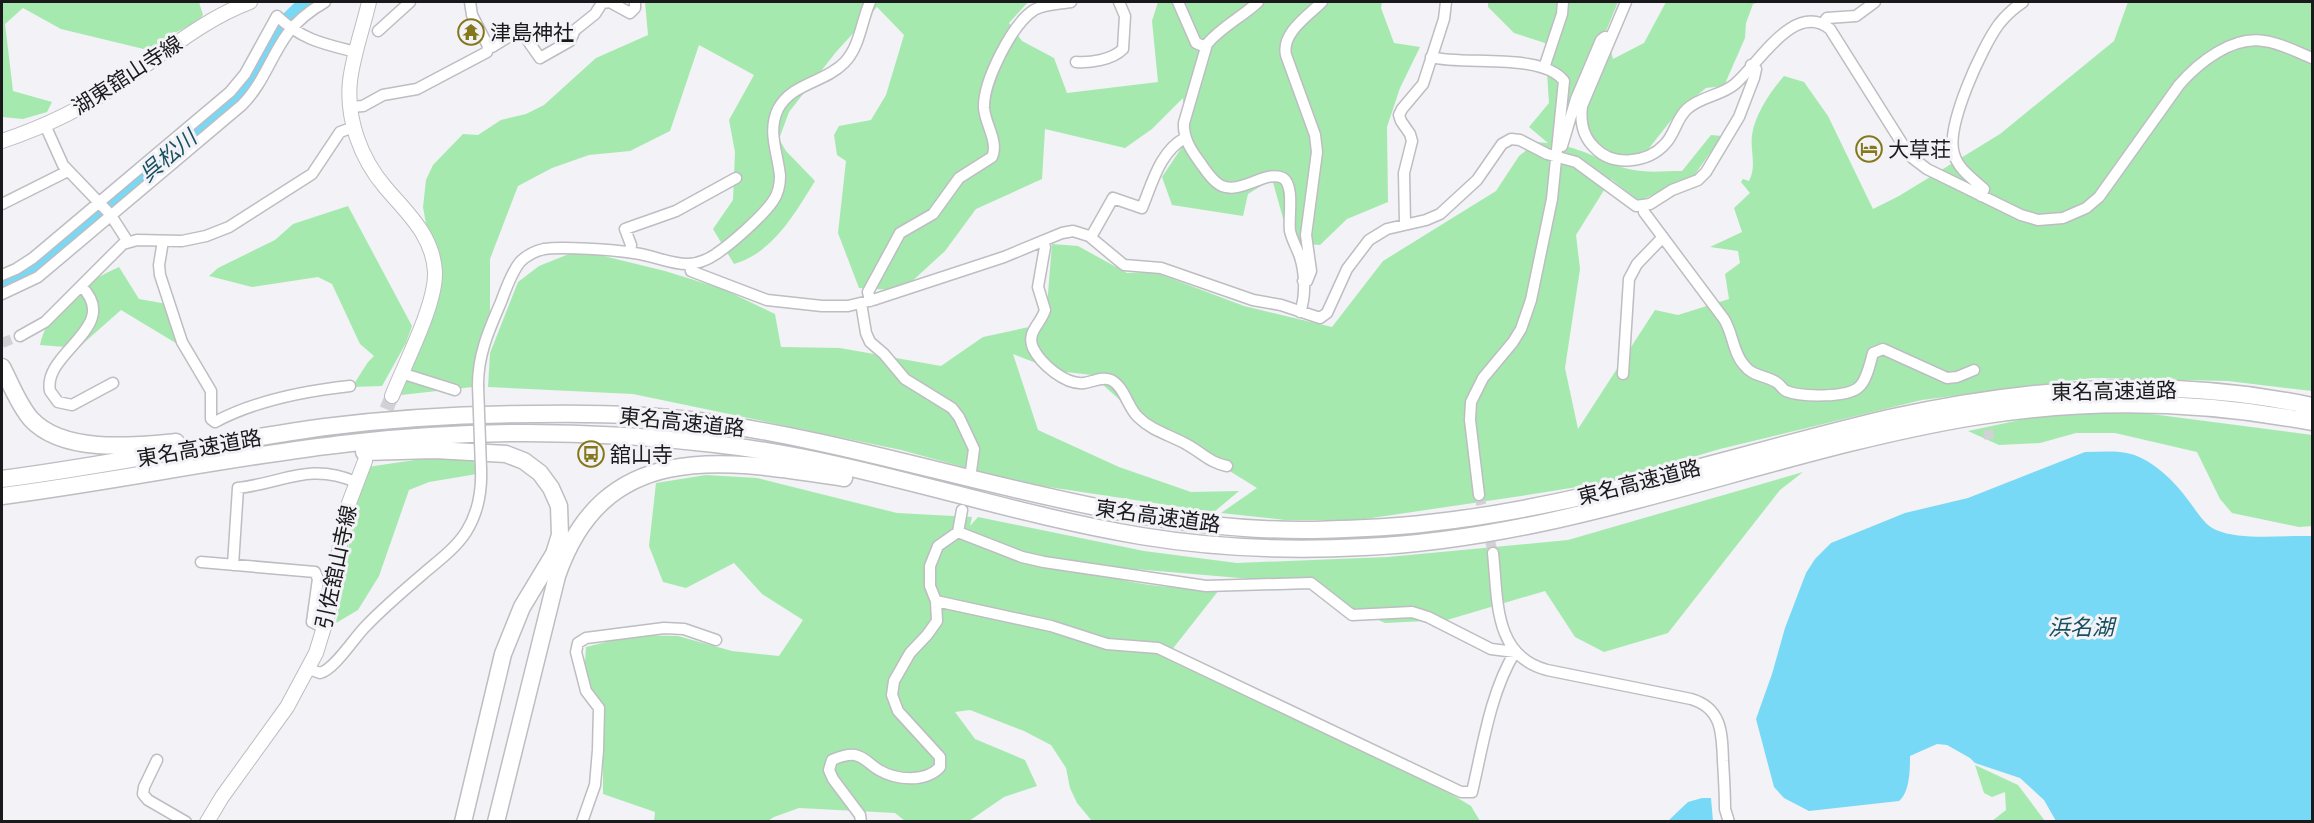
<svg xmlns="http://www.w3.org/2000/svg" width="2314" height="823" viewBox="0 0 2314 823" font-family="Rubik,'Noto Sans JP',sans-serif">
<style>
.green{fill:#a5e9af}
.water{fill:#77d9f5}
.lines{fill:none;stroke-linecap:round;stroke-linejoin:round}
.river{stroke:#77d9f5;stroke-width:16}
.minor-tunnel{stroke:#d2d1d6;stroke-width:10;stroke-dasharray:10 5;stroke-linecap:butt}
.major-tunnel{stroke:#d2d1d6;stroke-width:14;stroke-dasharray:14 7;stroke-linecap:butt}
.minor-casing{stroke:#bdbdc2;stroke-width:13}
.major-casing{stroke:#bdbdc2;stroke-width:16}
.highway-casing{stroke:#bdbdc2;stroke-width:19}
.minor{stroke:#fff;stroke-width:10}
.major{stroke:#fff;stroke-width:14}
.highway{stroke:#fff;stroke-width:16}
.minor-bridge-casing{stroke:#bdbdc2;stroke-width:13;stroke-linecap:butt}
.minor-bridge{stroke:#fff;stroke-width:10}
.labels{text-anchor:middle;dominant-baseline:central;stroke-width:6;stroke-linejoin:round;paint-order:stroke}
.poi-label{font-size:21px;fill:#1a191b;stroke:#f2f2f7;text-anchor:start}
.street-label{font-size:21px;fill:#1a191b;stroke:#f2f2f7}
.water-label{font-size:22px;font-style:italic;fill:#18505f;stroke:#f2f2f7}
</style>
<rect width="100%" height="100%" fill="#f2f2f7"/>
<path class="green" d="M2 2H199L203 15 198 21 173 34 152 51 61 29 23 8 5 24 13 91 52 102 47 112 23 119 2 117Z
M645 2H1028L1009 23 1022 41 1054 58 1067 93 1158 82 1152 21 1158 2H1382L1381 8 1394 43 1420 47 1400 88 1387 127 1388 202 1347 219 1320 245 1290 243 1272 179 1248 194 1243 216 1172 205 1162 177 1184 144 1183 98 1152 129 1125 148 1045 129 1042 179 976 209 945 251 909 284 893 290 859 288 838 233 846 161 837 155 834 135 839 126 871 120 886 95 904 35 877 7 836 52 789 112 779 139 786 151 815 181C795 213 773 253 734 264L713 229 733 200 735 152 729 120 754 75 699 45 670 131 630 151 589 155 552 168 518 186 490 259V316L477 349 473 387 401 395 438 292 423 207 426 180 433 165 463 134 478 135 501 120 526 114 544 105 596 58 648 35Z
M1488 2H1618L1606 31 1613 59 1644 43 1666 2H1760L1753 4 1746 23 1745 38 1724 86 1706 88 1680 109 1646 152 1633 158 1609 152 1590 139 1581 108 1558 145C1587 149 1606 165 1634 170 1649 173 1666 171 1682 171L1711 135 1722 136 1693 177 1639 201 1611 179 1576 235 1580 269 1565 368 1578 429 1655 310 1678 315 1729 299 1725 274 1740 263 1738 251 1710 247 1742 232 1734 208 1750 193 1741 182 1743 179 1749 181C1757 166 1750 151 1752 135 1755 114 1771 91 1784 76L1804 82 1828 116 1873 209 1899 196 2000 134 2114 41 2128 2H2312V391L2228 381 2092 378 1922 400 1720 449 1608 482 1521 496 1358 520H1285L1221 513 1257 488 1131 410 1092 375 1057 371 1013 354 1038 430 1119 467 1191 492 1239 491 1214 512 1022 483 901 450 633 394 488 387 490 353 518 282 539 266 579 250 665 271 723 289 775 314 781 347 840 348 941 366 983 337 1029 327 1047 306 1052 244 1078 246 1127 273 1154 272 1244 306 1332 327 1383 261 1496 191 1519 156 1537 142 1548 143 1529 127 1549 103 1545 43 1514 33 1488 7Z
M348 206 412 326 406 343 382 386 352 387 368 362 374 356 360 344 332 284 318 277 252 287 209 276 218 268 275 240 293 224Z
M119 267 139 299 173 305 194 354 121 310 78 348 40 345C46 311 88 280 119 267Z
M2128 411 2312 435V526L2299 527 2232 513 2220 499 2197 452 2115 433H2076L2040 443 1999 445 1968 431 2044 415Z
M473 456 477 474 429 482 409 490 379 576 358 610 336 623 355 508 367 467 429 458Z
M1803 472 1780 490 1668 633 1604 652 1575 637 1545 591 1447 620 1385 623 1297 583 1076 564C1118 585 1171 588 1219 590L1167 656 1451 794 1471 806 1480 821H1092L1077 803 1070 788 1066 768 1051 745 1024 731 970 710 955 712 975 739 1025 760 1037 786 1004 797 969 821H905L895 813 799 808 774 817 768 821H654L655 812 603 794V704L584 677 586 647 634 635 678 636 732 651 779 656 803 620 762 594 734 563 686 588 663 582 649 546 656 483 706 475 757 478 897 513 972 517 970 526 978 517 1144 551 1237 563 1388 557 1568 540Z
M1975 765 2018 785 2045 821H1992L2006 810 2005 792 1992 797 1984 793Z"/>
<path class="water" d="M2085 452C2100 452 2116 450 2131 454 2153 460 2175 482 2188 500 2196 510 2204 525 2216 530 2242 541 2284 535 2312 536V821H2056L2044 800 2020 778 1975 763 1970 758 1947 745 1937 744 1910 756C1910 769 1910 792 1899 801L1809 811 1784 798 1774 787 1756 719 1772 674 1785 628 1806 573 1815 559 1831 543 1905 513 1968 498Z
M1702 798H1711L1713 821H1668L1688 802Z"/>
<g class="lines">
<path class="river" d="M2 284 20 277 39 265 236 98 252 79 283 25 307 2"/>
<path class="minor-tunnel" d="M2 343 20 336
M1988 430 1989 439
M1479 495 1493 553"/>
<path class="major-tunnel" d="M370 448 392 396"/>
<g class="minor-casing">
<path id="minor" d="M1178 2 1196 43 1206 47
M1258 2C1242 17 1221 27 1207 44L1184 123C1183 138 1191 150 1199 161 1205 169 1211 180 1220 185 1240 196 1266 169 1283 178 1295 186 1288 218 1290 231 1292 240 1297 248 1300 257 1305 273 1306 296 1300 312
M1626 2 1582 106C1580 122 1583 137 1595 148 1613 167 1648 163 1665 144 1675 134 1676 119 1687 109 1701 96 1721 96 1735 84 1758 65 1794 0 1830 29L1910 156 1927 169 2021 215 2038 220 2063 218 2086 208 2099 197 2179 85C2199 62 2232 36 2264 41 2281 43 2297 52 2312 58
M1824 22 1827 18 1856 16 1875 2
M378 31 410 2
M488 46 492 47 516 32 521 31 540 58 570 41 575 30 595 14 602 3 610 2 630 13 635 8V2
M1431 57C1464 66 1542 52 1564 81L1552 199 1531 300 1521 329 1513 342 1483 378 1471 402 1470 420 1479 495
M1076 62C1090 63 1112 60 1123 49L1125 16 1119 2
M1544 68 1562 14 1563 2
M351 107 363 106 383 95 417 89 487 52 488 46 472 15 470 2
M45 125 63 165 110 214 128 242
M1562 146 1576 99 1601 40 1605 37 1610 39
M1981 196 1984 189C1973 179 1958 169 1954 154 1945 127 1982 47 1999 24 2006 15 2014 8 2023 2
M2 204 68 171
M1643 206 1644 212 1724 319C1733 333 1733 353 1744 365 1753 377 1765 375 1776 382 1780 384 1782 389 1786 391 1801 397 1847 398 1859 387 1867 380 1870 363 1873 353L1883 349 1947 378 1957 377 1974 370
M1405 224 1404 173 1412 141 1410 134 1401 121 1399 115 1402 109 1423 84 1444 19 1446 2
M1091 237 1113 198 1142 208C1152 184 1160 151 1185 138
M163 241 159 265 160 275 182 342 211 391V419L215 422C256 400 304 391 350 386
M1042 241 1045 247 1038 287 1045 310C1041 324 1026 332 1033 348 1041 364 1065 385 1084 383 1093 382 1102 376 1111 380 1124 386 1128 408 1138 417 1152 431 1170 435 1186 444 1201 452 1210 463 1227 466
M630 252 631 245 625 229 676 211 736 178
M690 264 691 271 767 300 822 306H848L873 300 1004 257 1062 233 1073 231 1089 236 1124 265 1161 268 1253 300 1281 305 1320 318 1327 313 1347 269 1369 240 1387 229 1426 220 1440 214 1477 180 1502 144 1511 139 1520 140 1547 154 1576 162 1636 206 1650 204 1672 190 1698 180 1706 172 1739 117 1754 78 1756 69 1751 65
M2 275 16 269 33 258 230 92 245 74 277 16C302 40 324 44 356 52
M1303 281H1307L1311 271 1306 235 1317 152 1315 135 1286 55C1281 33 1309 15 1322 2
M81 286C123 327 42 352 50 391L58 402 72 405 113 383
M2 294 38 277 242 105C263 84 271 56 288 33 298 20 311 10 325 2
M870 301 868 292 900 233 933 214 959 178 992 157C999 142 985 124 984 108 983 82 1012 24 1034 10 1044 4 1059 4 1071 2
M861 303 866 333 870 342 884 354 905 379 952 408 959 417 974 449 971 471
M20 336 45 322 123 244 137 240 182 241 206 236 229 227 312 174 340 132 354 127
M401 373 455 390
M1623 374 1629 279 1637 264 1663 237
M478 385C478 354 489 330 501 302 506 289 511 273 520 262 527 255 535 251 544 249 562 246 614 250 634 253 665 257 686 275 716 254 731 244 763 216 773 201 778 194 780 185 780 176 778 153 767 132 778 109 792 83 824 83 844 63 860 47 861 22 870 2
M1493 553C1498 599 1493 656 1547 670L1691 699C1722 708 1722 733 1723 761 1724 777 1725 793 1725 809L1729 822
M201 562 315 572 318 579 312 622 324 628
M233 565 238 488C283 483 309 462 356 482
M936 601 1051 626 1107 644 1158 648 1461 792H1472C1483 746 1490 693 1515 652L1491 649 1428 617 1412 612 1352 615 1311 583 1206 586 1044 562 1022 557 958 532
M309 669 320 673C334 670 354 638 365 627 383 608 403 591 423 574 438 561 455 549 466 532 478 513 482 492 481 469
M157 760 144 787 143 794 148 800 186 822
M582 822 595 785 598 750 599 708 586 691 576 652 578 643 586 638 664 628 684 629 716 640
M861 822 860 815 833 779 829 770 832 760C839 757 847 754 855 755 865 757 870 765 879 770 896 780 925 783 940 767V757L898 711 892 695 894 681 910 653 927 635 937 621 936 601 930 586V566L938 546 958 532 962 510"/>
</g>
<g class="major-casing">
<path id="major" d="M369 2C363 28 353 55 350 81 346 119 361 159 385 187 407 213 433 235 435 272 436 305 405 363 392 396
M2 141C44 127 84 108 121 82 164 54 202 20 250 2
M207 822 222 797 287 707 316 653 328 614 346 511 365 461"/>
</g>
<g class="highway-casing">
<path id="highway" d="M2 367C11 384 18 404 31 419 63 454 134 446 176 442
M364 452 435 450 506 454 524 461 540 473 551 488 559 506 560 535 554 554 522 607 503 654 463 822
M2 479C110 465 217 442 325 427 395 418 465 414 536 414 590 413 645 414 699 421 906 448 1102 533 1314 530 1352 529 1391 528 1429 523 1586 506 1736 454 1889 418 2029 387 2171 376 2312 406
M2 496C118 481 234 456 351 443 472 429 593 430 715 444 860 460 997 512 1141 536 1214 548 1290 551 1364 547 1573 538 1768 451 1973 417 2087 398 2200 401 2312 422
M496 822 557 576C605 436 727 460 844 478"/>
</g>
<use href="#minor" class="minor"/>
<use href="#major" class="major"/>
<use href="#highway" class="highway"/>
<g class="minor-bridge-casing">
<path id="minor-bridge" d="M478 385 481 469"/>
</g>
<use href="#minor-bridge" class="minor-bridge"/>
</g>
<defs>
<g id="temple-ring" transform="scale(1.35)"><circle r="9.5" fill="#f2f2f7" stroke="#84781c" stroke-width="1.5"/><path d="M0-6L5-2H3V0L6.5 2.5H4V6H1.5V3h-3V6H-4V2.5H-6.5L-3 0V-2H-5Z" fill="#84781c"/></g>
<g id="hotel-ring" transform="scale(1.35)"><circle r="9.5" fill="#f2f2f7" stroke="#84781c" stroke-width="1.5"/><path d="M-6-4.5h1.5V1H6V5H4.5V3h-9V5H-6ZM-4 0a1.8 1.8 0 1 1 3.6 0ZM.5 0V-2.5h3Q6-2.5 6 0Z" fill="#84781c"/></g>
<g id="bus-ring" transform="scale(1.35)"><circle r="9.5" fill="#f2f2f7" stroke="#84781c" stroke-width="1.5"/><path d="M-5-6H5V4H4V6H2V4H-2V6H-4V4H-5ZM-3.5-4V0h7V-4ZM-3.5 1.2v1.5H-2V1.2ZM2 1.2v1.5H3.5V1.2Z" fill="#84781c"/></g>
</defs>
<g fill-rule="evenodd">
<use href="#temple-ring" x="471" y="32"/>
<use href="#hotel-ring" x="1869" y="149"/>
<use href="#bus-ring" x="591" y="454"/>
</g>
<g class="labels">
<g class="poi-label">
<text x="490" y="32">津島神社</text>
<text x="1888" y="149">大草荘</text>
<text x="610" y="454">舘山寺</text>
</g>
<g class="street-label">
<text transform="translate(127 75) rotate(-33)">湖東舘山寺線</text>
<text transform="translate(2114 391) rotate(-1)">東名高速道路</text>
<text transform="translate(682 422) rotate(6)">東名高速道路</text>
<text transform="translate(199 448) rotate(-10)">東名高速道路</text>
<text transform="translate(1639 482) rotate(-14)">東名高速道路</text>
<text transform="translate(1158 516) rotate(8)">東名高速道路</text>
<text transform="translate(336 567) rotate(-78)">引佐舘山寺線</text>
</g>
<g class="water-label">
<text transform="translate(168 156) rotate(-40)">呉松川</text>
<text x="2081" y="627">浜名湖</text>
</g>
</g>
<rect width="2314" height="823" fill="none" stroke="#1a191b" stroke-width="6"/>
</svg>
